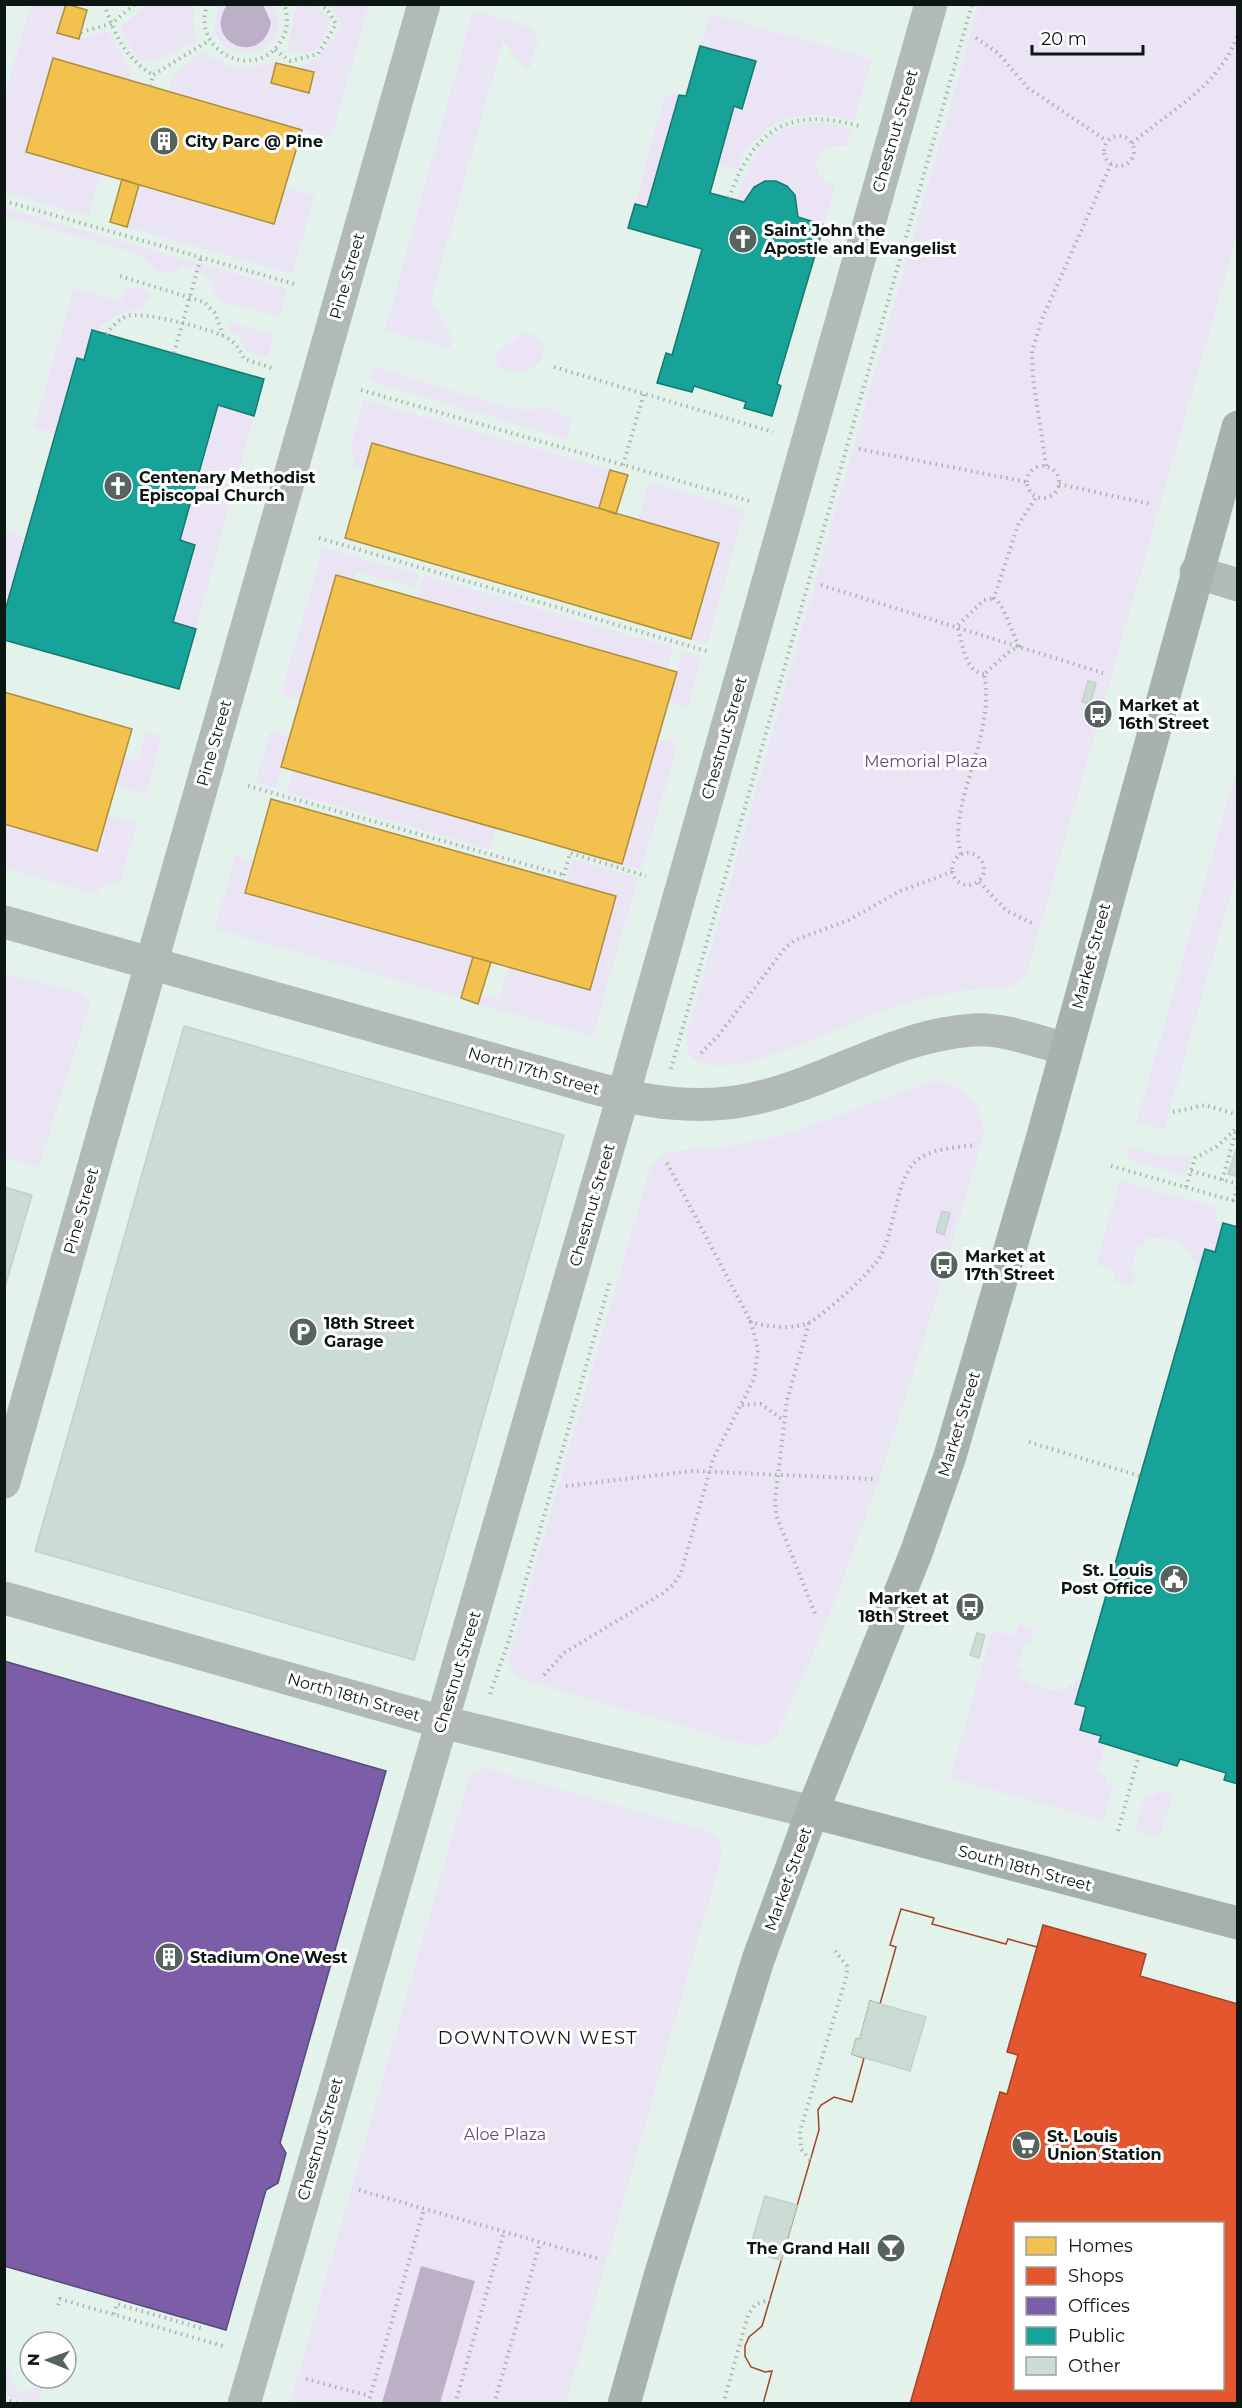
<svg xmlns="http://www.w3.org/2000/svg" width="1242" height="2408" viewBox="0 0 1242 2408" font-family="Montserrat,sans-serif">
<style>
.green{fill:#eae4f5}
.water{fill:#bcb0c7}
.homes{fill:#f2c14e;stroke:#ad8e3c;stroke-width:1.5}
.shops{fill:#e4572e;stroke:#a34426;stroke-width:1.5;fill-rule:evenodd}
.offices{fill:#7b5ea7;stroke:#5a487a;stroke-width:1.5}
.public{fill:#17a398;stroke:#147970;stroke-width:1.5}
.building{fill:#cbdcd5;stroke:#c3d0ca;stroke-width:1.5}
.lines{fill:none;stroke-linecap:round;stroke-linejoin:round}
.path{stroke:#aab3b0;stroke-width:4;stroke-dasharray:1.5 4.5;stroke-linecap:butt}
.minor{stroke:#b2bab6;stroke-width:33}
.tertiary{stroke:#b2bab6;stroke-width:33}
.secondary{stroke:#a5afab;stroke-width:33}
.primary{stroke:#a7b2ae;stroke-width:33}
.labels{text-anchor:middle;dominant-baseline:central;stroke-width:6;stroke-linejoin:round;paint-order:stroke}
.street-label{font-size:16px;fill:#0c1612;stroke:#fff}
.poi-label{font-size:16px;font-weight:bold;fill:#0c1612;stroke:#fff;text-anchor:start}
.park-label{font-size:16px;fill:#684678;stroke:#fff}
.neighbourhood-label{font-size:18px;letter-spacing:1.5px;fill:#0c1612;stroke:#fff}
</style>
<rect width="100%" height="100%" fill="#e3f3ec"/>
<path class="green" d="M31 5H66L58 33 79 39 108 31 131 71 130 80 53 58 26 151 101 173 89 216 5 192 4 98Z
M146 5H195L193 24 197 40 157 61 138 59 120 27Z
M220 5H273C306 65 189 71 220 5Z
M298 5H309L329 16 330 22 317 50 293 53 288 49 295 9Z
M330 5H369L331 139 168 91 174 74 202 52 236 69 250 70 272 61 276 63 271 83 309 93 300 69 305 63 319 57 341 27V22Z
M679 5 872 59 854 121C800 107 762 116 736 169L718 164 734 106 742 109 755 61 700 46 710 14Z
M979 5H1237V235L1026 976C1014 991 996 988 979 989 940 992 901 1003 864 1018 829 1032 715 1090 688 1053L687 1034Z
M473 11 531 27 538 41 530 68 525 70 503 41 431 301 453 338 450 349 385 330Z
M670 94 679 95 647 207 635 204 664 98Z
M824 122 852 129 847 146H826C811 162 814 179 835 186L824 225 798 217C801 178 755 166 744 202L737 200C752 149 767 124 824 122Z
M139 185 274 224 285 188 315 196 292 274 127 227Z
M5 208 288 289 280 316 222 302 214 292 210 279 194 267 182 265 170 274 157 271 136 253 5 216Z
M126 286 145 290 151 296 143 309C126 312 106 314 98 331L92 330 84 360 77 358 55 434 34 428 74 288 121 301Z
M228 321 274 336 268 357 247 351 238 336 229 330Z
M525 332C563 342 537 386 499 367L495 361V354Z
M374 367 509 408 529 410 545 407 572 419 567 439 370 381Z
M364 400 610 470 599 508 373 443 364 469 354 466V455L350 451Z
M218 405 254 416 196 629 173 622 195 545 180 540Z
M649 482 745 510 707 644 691 639 719 543 638 520Z
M5 530 26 537 5 614 4 532Z
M323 548 419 574 415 587 356 572 353 580 336 575 300 700 281 694Z
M424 575 673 648 667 669 418 598Z
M682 651 702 656 688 707 668 702Z
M270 731 290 737 276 788 256 782Z
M145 733 162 736 146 794 116 786 124 757 138 761Z
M657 739 678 744 641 870 622 864Z
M1237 768V872L1164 1130 1137 1121Z
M293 771 496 828 490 849 287 792Z
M108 815 137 823 120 883 102 885 96 894 5 868V824L97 851Z
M235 856 254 861 473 957 461 998 215 929Z
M573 859 638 878 593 1036 478 1004 481 995 499 999 509 967 590 990 616 896 566 882Z
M4 973 85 994 90 1003 39 1167 5 1157Z
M933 1081C964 1085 983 1102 984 1133 925 1338 868 1543 776 1736L761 1746 748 1745 521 1679C511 1672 507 1666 510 1654L651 1165 666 1152 730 1146 784 1135Z
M1129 1147 1168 1157H1191L1185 1176 1126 1158Z
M1120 1181 1217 1208 1214 1220 1223 1223 1215 1252 1205 1250 1200 1267 1195 1266 1196 1261 1190 1259 1191 1253C1179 1239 1164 1237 1146 1238L1144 1246 1138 1245 1130 1271 1136 1273 1132 1286 1115 1282 1114 1270 1096 1264Z
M1019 1624 1034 1629 1030 1643 1025 1642 1017 1668 1022 1669 1020 1676C1034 1688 1049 1692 1067 1690L1069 1684 1074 1686 1075 1680 1081 1682 1075 1704 1086 1707 1080 1730 1101 1736 1099 1742 1105 1744 1098 1771 1104 1773 1108 1784 1113 1787 1104 1821 950 1778 992 1631 1011 1636 1016 1633Z
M484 1768 706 1831C718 1837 722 1842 722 1855L566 2403 290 2404 467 1784 471 1775Z
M1158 1791 1173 1795 1159 1838 1135 1830 1145 1797H1151Z
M6 2371H9L17 2393 42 2387 38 2403H27V2401L5 2395Z"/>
<path class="water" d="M227 5H263L271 22C264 68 201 44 227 5Z
M421 2266 475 2281 440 2403H382Z"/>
<path class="homes" d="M66 4 87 10 79 39 57 33Z
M53 58 302 130 274 224 26 152Z
M276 63 314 72 309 93 271 83Z
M122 179 139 185 127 227 110 222Z
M372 443 719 543 691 639 345 538Z
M610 470 628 475 616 514 599 508Z
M336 575 677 672 622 864 281 767Z
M4 692 132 729 97 851 4 824Z
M271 799 616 896 590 990 245 893Z
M473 957 491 962 478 1004 461 998Z"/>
<path class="shops" d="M901 1909 934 1918 932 1924 1006 1944 1008 1939 1037 1947 1043 1925 1146 1954 1140 1976 1238 2004V2404H763L772 2371 765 2372 751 2367 745 2356V2346L749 2337 762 2326 770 2299 819 2130 818 2110 821 2105 834 2097 852 2102 864 2058 852 2054 856 2039H860L870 2001 880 2004 896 1947 890 1945ZM1016 2224H1222V2388H1016Z
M901 1909 934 1918 932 1924 1006 1944 1008 1939 1037 1947 1007 2052 1018 2055 1007 2094 1000 2092 910 2404H763L772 2371 765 2372 751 2367 745 2356V2346L749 2337 762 2326 770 2299 819 2130 818 2110 821 2105 834 2097 852 2102 864 2058 852 2054 856 2039H860L870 2001 880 2004 896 1947 890 1945Z"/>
<path class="offices" d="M4 1661 386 1771 280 2143 286 2153 278 2183 266 2190 226 2330 4 2266Z"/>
<path class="public" d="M700 46 756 61 742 109 734 106 710 193 744 202 754 187 765 181H776L787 186 795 195 798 217 824 225 777 384 781 386 772 416 744 408 746 402 694 386 692 392 657 383 666 353 672 355 702 249 628 228 635 204 647 207 679 95 686 96Z
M92 330 264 379 254 416 218 405 180 540 195 545 173 622 196 629 179 689 4 640V614L77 358 84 360Z
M1223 1223 1238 1227V1784L1224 1780 1226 1773 1180 1759 1177 1766 1099 1742 1101 1736 1080 1730 1086 1707 1075 1704 1205 1249 1215 1252Z"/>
<path class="building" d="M1088 681 1096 683 1090 704 1082 702Z
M184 1026 564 1135 414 1660 35 1551Z
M1238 1144V1177L1228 1174Z
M4 1187 32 1195 4 1290Z
M942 1211 950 1213 944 1235 936 1232Z
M977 1633 985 1635 979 1658 970 1655Z
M870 2001 926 2017 910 2071 852 2054 856 2039H860Z
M765 2196 797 2205 781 2260 749 2251Z"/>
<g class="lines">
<path class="path" d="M104 4C115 35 125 58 153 75
M208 4C189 49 252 82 279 44 288 32 289 18 284 4
M81 32 111 24 135 4
M976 38 998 53 1028 88 1107 141
M275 50 290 61 318 54 336 24 327 9 318 4
M150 86 153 75 210 40
M1104 151a15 15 0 1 1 30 0a15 15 0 1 1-30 0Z
M1132 143C1171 110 1221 85 1238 34
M729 198C753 131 787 106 859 126
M4 201 298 285
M120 276 204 302 215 313 223 335
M106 334C112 327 119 319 127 316 142 311 213 329 227 338 236 343 240 350 244 359L275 369
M174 353 201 257
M554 367 773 432
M361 390 753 502
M859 449 1027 482
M623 465 644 394
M1027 482a16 16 0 1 1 32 0a16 16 0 1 1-32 0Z
M1046 466 1033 378 1032 351 1042 319 1111 164
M1059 484 1150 504
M319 538 710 652
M821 585 1103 673
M984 674C964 672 963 642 957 626L984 600 994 598
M248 786 564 875
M952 869a16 16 0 1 1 32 0a16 16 0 1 1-32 0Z
M961 854C946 804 997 736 984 674L1009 652 1019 646C1012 634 1004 604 994 598L1018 525 1037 496
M562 881 570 853 646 876
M979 882 1007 911 1032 923
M701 1053 718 1036 785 948 795 940 849 920 900 891 952 872
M671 1069 972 4
M1173 1112 1205 1105 1238 1115
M667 1163 751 1322
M1111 1166 1238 1202
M1191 1171 1238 1184
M1222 1180 1237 1128
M1186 1187 1195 1158 1216 1147 1237 1128
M1233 1201 1238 1186
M809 1323 787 1400 775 1501 776 1515 816 1616
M742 1405 761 1404 783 1420
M1029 1442 1140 1476
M566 1486 692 1471 873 1479
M544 1675 564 1653 663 1593 674 1584 681 1573 713 1459 754 1379 758 1349 751 1322C766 1327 796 1330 810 1322 825 1314 871 1272 880 1257 894 1233 896 1181 914 1163 929 1148 954 1148 974 1145
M490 1694 509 1640 610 1281
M1118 1831 1139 1755
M810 2160 801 2149 800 2131 847 1975V1966L835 1951
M359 2190 599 2259
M58 2305 60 2299 223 2346
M114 2314 117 2304 201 2328 202 2324
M4 2362 8 2360
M306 2379 370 2396
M4 2399 19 2404
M368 2404 424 2209
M455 2404 504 2232
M494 2404 540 2243
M723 2404 748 2315 755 2305 770 2299"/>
<path class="minor" d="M1196 572 1238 585
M4 922 591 1087C645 1102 697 1111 752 1099 828 1083 894 1035 973 1030 1003 1028 1036 1041 1066 1049
M244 2404 442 1722"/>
<path class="tertiary" d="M4 1482 424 4
M4 1598 442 1722 812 1812
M442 1722 623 1096 931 4"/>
<path class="secondary" d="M812 1812 1238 1923"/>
<path class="primary" d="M624 2404 660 2276 758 1960 812 1812 916 1553 950 1456 1042 1139 1238 427"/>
</g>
<defs>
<g id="building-disc" transform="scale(1.5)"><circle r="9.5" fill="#57635e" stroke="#fff"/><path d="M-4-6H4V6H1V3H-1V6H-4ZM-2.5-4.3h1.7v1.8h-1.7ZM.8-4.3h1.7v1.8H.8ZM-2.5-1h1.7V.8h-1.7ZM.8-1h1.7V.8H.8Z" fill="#fff"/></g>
<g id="church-disc" transform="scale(1.5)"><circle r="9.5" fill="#57635e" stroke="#fff"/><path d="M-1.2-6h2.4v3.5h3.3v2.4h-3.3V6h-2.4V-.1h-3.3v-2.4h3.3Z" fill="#fff"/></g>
<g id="bus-disc" transform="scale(1.5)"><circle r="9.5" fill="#57635e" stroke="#fff"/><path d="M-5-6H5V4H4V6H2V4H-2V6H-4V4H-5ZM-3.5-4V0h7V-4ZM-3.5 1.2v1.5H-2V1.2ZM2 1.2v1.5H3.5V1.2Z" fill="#fff"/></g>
<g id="parking-disc" transform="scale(1.5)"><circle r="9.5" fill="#57635e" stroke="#fff"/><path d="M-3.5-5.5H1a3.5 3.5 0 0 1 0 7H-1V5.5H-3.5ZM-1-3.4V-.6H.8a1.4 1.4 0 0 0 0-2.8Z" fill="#fff"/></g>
<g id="civic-disc" transform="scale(1.5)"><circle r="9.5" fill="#57635e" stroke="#fff"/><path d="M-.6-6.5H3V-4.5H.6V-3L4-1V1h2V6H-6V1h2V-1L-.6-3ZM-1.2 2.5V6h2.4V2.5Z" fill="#fff"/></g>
<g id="supermarket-disc" transform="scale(1.5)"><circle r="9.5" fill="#57635e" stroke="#fff"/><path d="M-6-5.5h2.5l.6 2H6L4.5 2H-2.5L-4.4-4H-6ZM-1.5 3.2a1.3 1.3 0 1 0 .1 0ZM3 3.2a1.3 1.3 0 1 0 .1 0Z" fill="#fff"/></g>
<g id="bar-disc" transform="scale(1.5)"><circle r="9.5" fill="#57635e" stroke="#fff"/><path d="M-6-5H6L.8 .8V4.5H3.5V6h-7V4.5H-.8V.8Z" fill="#fff"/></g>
</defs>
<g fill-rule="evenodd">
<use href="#building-disc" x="164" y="141"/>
<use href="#church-disc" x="743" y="239"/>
<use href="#church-disc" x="118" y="486"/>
<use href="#bus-disc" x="1098" y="714"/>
<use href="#bus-disc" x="944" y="1265"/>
<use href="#parking-disc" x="303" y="1332"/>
<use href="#civic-disc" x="1174" y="1579"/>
<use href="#bus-disc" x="970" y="1607"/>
<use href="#building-disc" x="169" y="1957"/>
<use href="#supermarket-disc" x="1026" y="2145"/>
<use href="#bar-disc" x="891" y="2248"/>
</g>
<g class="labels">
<g class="street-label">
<text transform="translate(895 131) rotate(-74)">Chestnut Street</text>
<text transform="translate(347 276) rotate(-74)">Pine Street</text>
<text transform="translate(724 738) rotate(-74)">Chestnut Street</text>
<text transform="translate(214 743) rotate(-74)">Pine Street</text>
<text transform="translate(1091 956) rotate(-75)">Market Street</text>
<text transform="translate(534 1071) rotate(16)">North 17th Street</text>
<text transform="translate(592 1205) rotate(-74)">Chestnut Street</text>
<text transform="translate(81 1211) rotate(-74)">Pine Street</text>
<text transform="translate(959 1424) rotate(-73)">Market Street</text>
<text transform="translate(457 1672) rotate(-73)">Chestnut Street</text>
<text transform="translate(354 1697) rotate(16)">North 18th Street</text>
<text transform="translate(1025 1868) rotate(15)">South 18th Street</text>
<text transform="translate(788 1879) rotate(-70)">Market Street</text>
<text transform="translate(320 2139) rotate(-74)">Chestnut Street</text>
</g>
<g class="poi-label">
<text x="185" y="141">City Parc @ Pine</text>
<text x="764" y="230">Saint John the<tspan x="764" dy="18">Apostle and Evangelist</tspan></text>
<text x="139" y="477">Centenary Methodist<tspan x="139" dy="18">Episcopal Church</tspan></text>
<text x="1119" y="705">Market at<tspan x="1119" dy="18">16th Street</tspan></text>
<text x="965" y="1256">Market at<tspan x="965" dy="18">17th Street</tspan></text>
<text x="324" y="1323">18th Street<tspan x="324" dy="18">Garage</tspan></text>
<text x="1153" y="1570" text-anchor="end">St. Louis<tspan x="1153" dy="18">Post Office</tspan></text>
<text x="949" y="1598" text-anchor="end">Market at<tspan x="949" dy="18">18th Street</tspan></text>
<text x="190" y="1957">Stadium One West</text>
<text x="1047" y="2136">St. Louis<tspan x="1047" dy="18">Union Station</tspan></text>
<text x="870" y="2248" text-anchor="end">The Grand Hall</text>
</g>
<g class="park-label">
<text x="926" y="761">Memorial Plaza</text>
<text x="505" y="2134">Aloe Plaza</text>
</g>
<g class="neighbourhood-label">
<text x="538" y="2038">DOWNTOWN WEST</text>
</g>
</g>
<rect width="1242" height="2408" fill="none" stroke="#0c1612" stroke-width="12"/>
<rect x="1014" y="2222" width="210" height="168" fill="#ffffff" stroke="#9ea2a0" stroke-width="1.5"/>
<rect x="1026" y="2237" width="30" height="18" fill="#f2c14e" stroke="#9ea2a0" stroke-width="1.5"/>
<text x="1068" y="2252" font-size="18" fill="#0c1612">Homes</text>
<rect x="1026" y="2267" width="30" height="18" fill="#e4572e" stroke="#9ea2a0" stroke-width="1.5"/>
<text x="1068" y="2282" font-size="18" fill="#0c1612">Shops</text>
<rect x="1026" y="2297" width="30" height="18" fill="#7b5ea7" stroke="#9ea2a0" stroke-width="1.5"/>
<text x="1068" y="2312" font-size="18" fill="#0c1612">Offices</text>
<rect x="1026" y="2327" width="30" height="18" fill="#17a398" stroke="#9ea2a0" stroke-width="1.5"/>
<text x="1068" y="2342" font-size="18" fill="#0c1612">Public</text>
<rect x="1026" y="2357" width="30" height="18" fill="#cbdcd5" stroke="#9ea2a0" stroke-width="1.5"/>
<text x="1068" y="2372" font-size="18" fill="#0c1612">Other</text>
<g transform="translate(48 2360) rotate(271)"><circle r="28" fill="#ffffff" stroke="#9ea2a0" stroke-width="1.5"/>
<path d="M0-4.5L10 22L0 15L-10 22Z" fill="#57635e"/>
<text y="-9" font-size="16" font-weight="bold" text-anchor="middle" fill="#0c1612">N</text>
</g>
<path d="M1032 45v9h111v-9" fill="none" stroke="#0c1612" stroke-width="3"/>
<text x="1041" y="45" font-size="18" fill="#0c1612" stroke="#ffffff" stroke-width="4.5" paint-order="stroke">20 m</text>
</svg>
